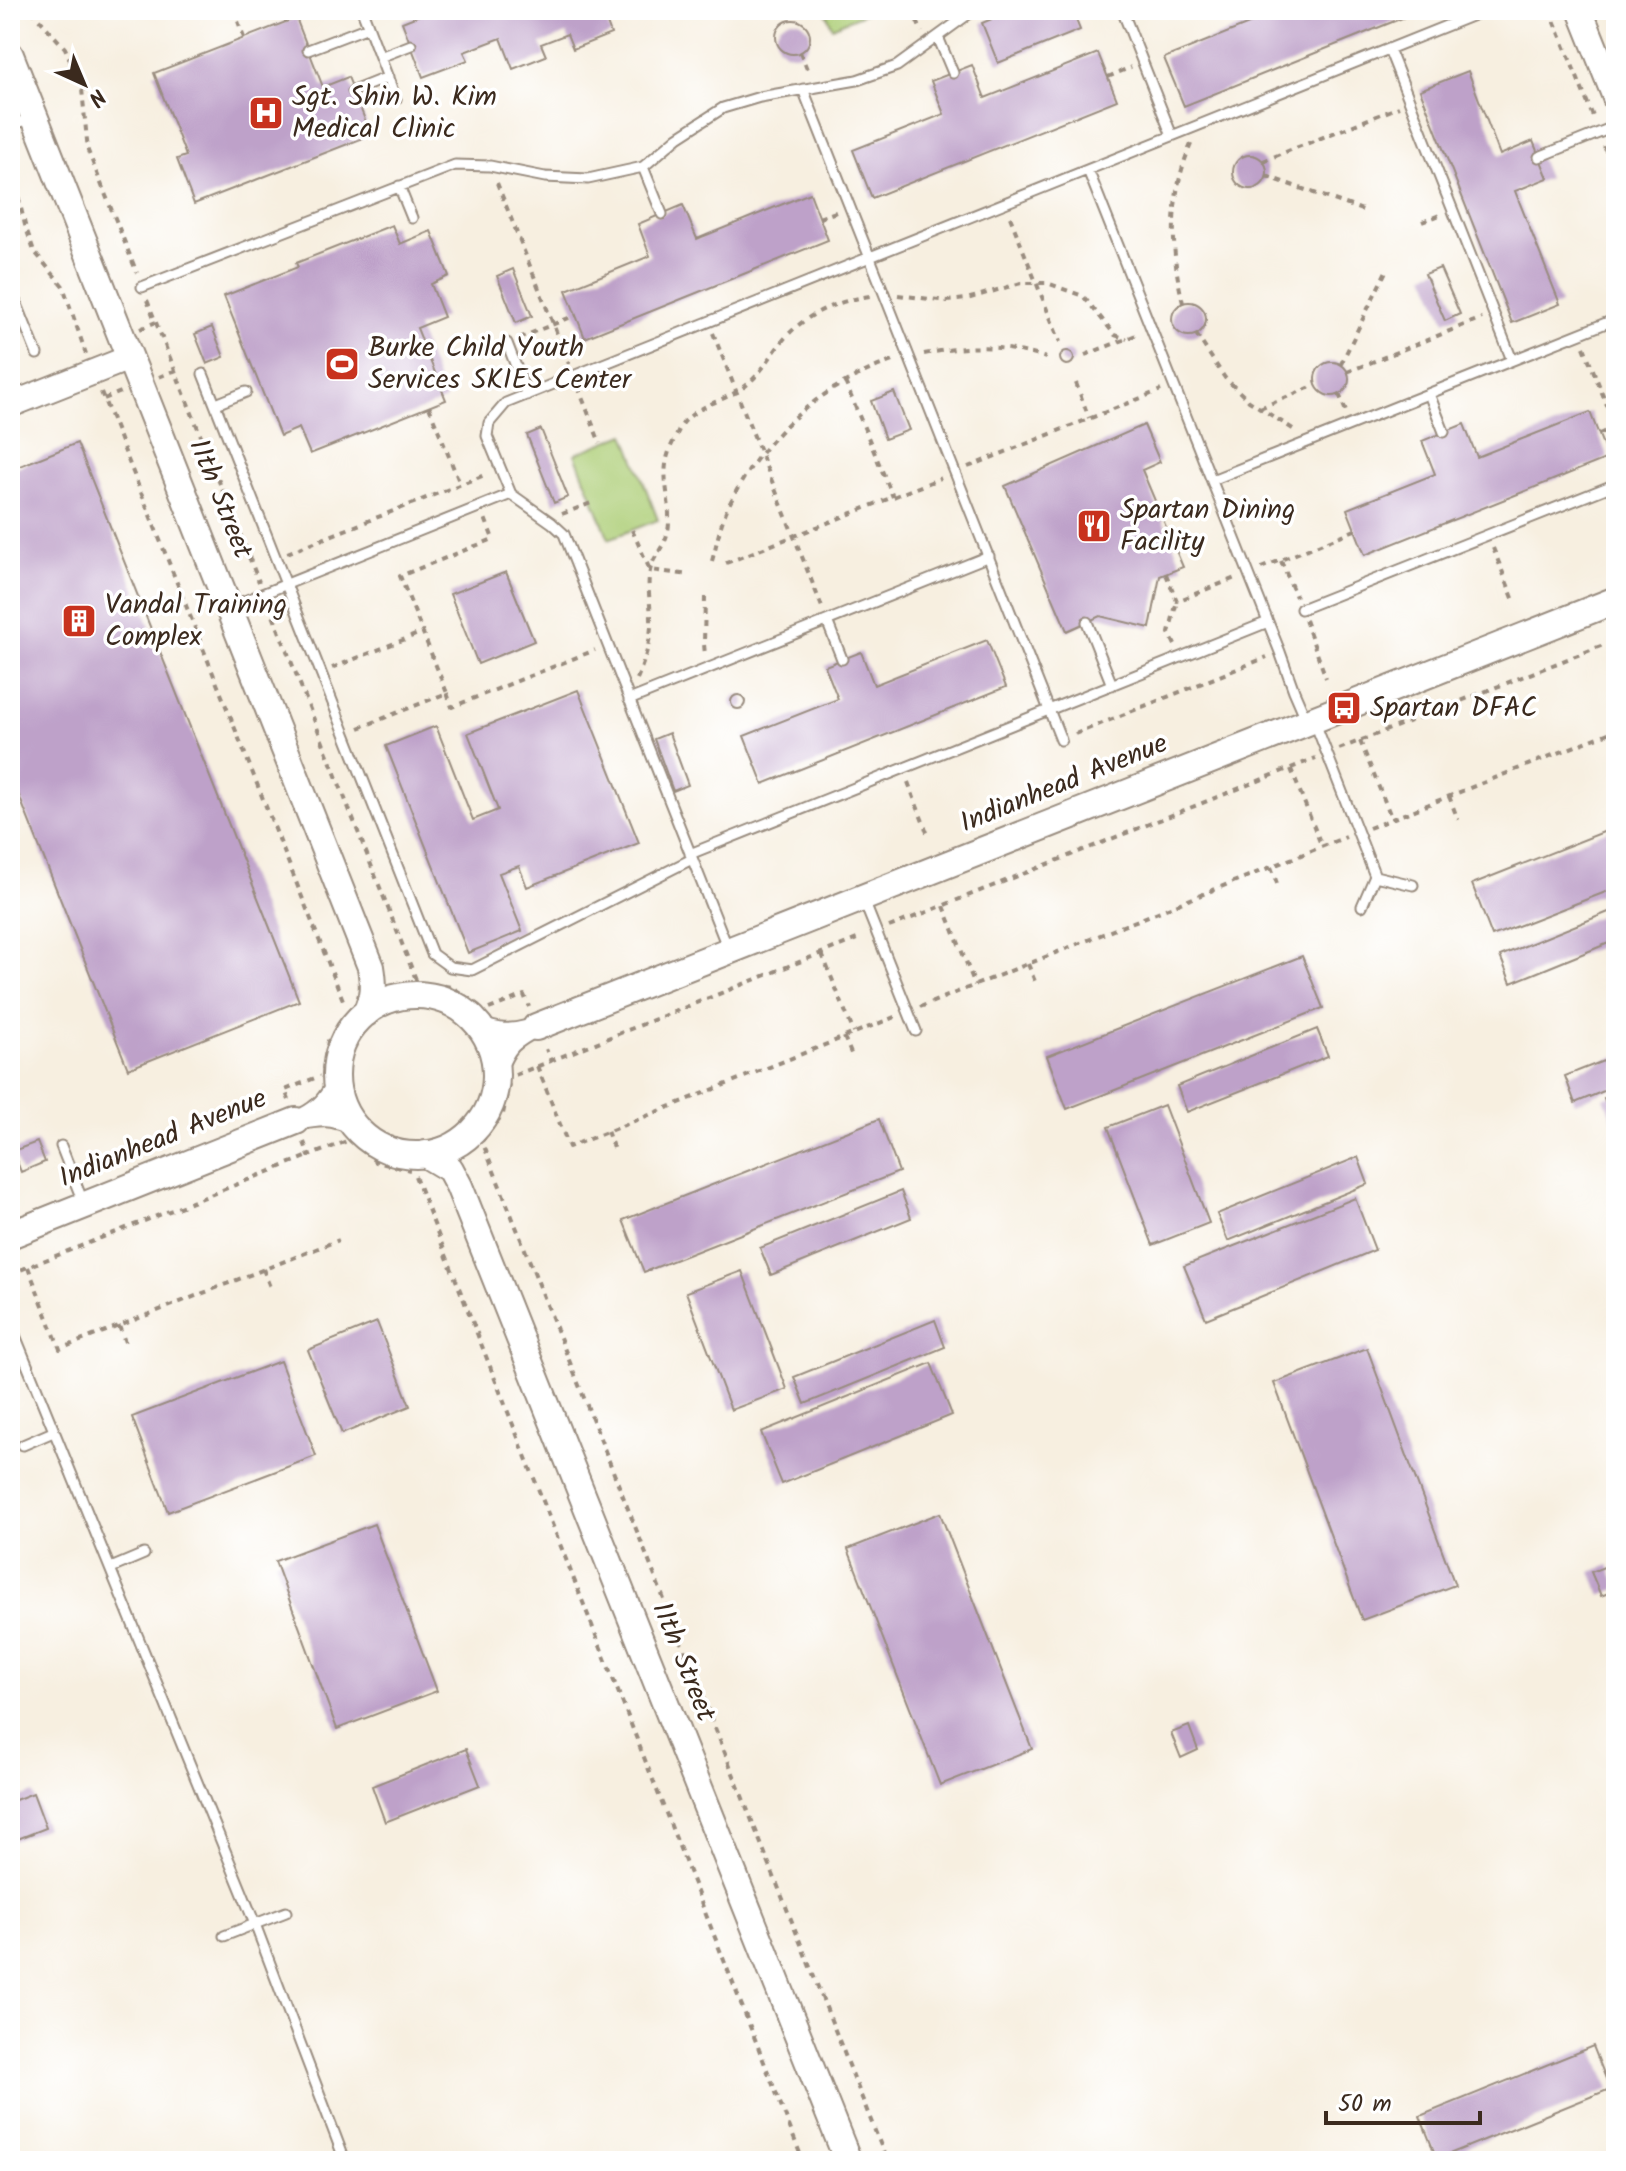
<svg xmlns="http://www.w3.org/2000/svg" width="1626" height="2171" viewBox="0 0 1626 2171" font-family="Kalam,sans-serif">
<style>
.green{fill:#accd75;stroke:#747c4a;stroke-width:2}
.building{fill:#bea1c9}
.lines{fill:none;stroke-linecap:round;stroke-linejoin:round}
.service-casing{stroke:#998c7f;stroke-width:13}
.minor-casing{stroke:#998c7f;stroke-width:22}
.tertiary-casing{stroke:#998c7f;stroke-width:28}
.secondary-casing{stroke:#998c7f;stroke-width:30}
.path{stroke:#998c7f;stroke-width:4;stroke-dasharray:6 6;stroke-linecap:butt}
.service{stroke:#fff;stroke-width:9}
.minor{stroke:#fff;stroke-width:18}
.tertiary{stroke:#fff;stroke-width:24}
.secondary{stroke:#fff;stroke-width:26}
.labels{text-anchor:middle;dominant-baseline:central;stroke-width:7;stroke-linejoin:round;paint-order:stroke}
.poi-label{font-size:28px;fill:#3b2a1e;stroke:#fff;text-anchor:start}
.street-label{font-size:28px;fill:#3b2a1e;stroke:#fff}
</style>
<rect width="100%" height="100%" fill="#fff"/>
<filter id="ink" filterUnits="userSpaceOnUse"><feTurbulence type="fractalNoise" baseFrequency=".0125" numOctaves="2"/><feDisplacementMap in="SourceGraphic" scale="16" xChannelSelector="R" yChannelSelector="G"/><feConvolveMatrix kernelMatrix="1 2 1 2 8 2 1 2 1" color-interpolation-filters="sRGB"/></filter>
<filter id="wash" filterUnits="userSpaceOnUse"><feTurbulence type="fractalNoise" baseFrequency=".006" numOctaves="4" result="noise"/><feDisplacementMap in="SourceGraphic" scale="32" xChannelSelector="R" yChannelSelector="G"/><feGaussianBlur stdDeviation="1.8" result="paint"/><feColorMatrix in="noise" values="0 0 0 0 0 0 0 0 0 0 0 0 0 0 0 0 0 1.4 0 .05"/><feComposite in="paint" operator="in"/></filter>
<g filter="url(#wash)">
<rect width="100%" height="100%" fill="#f7efe0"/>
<path class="green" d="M825 10H872L832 27Z
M625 434 658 520 609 539 575 454Z"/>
<g id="blocks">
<path class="building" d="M432 10H602L611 34 573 49 567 34 541 44 546 56 513 69 501 38 464 52 468 60 423 77 402 22Z
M1013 10H1072L1080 30 998 63 982 23Z
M1255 10H1422L1184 106 1164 58 1259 20Z
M296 18 323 87 348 77 371 135 194 204 177 159 186 156 154 73Z
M776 37a17 17 0 1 1 34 0a17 17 0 1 1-34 0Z
M1098 53 1117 100 872 198 853 150 944 114 931 81 972 65 985 98Z
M1468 71 1500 155 1533 141 1548 178 1515 191 1560 304 1512 323 1420 90Z
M1233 172a17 17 0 1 1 34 0a17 17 0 1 1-34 0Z
M810 193 828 240 585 338 566 290 650 256 638 224 683 205 697 239Z
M392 225 400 244 431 231 449 276 431 284 444 317 417 328 446 400 310 454 299 428 280 436 224 296 298 267 296 263Z
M1440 268 1460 314 1445 321 1425 274Z
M513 269 532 316 516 323 497 276Z
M1172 319a17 17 0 1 1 34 0a17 17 0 1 1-34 0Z
M212 327 224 357 207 364 195 334Z
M1060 358a7 7 0 1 1 14 0a7 7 0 1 1-14 0Z
M1315 379a17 17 0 1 1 34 0a17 17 0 1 1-34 0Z
M894 392 909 430 885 439 871 401Z
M1590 412 1608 458 1365 555 1347 509 1435 474 1422 441 1464 424 1477 457Z
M1144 425 1160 462 1142 470 1183 567 1160 576 1150 628 1100 616 1067 631 1005 486Z
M541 429 568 497 554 503 527 435Z
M77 443 299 1001 128 1069 10 773V470Z
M506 572 534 641 478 664 450 594Z
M987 640 1006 687 763 784 744 736 838 699 825 666 861 652 874 685Z
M578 690 639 843 527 887 519 866 499 873 522 931 468 953 386 746 436 726 473 820 498 810 468 733Z
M731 702a7 7 0 1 1 14 0a7 7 0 1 1-14 0Z
M669 733 688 785 673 791 654 739Z
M1616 827V888L1492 936 1472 884Z
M1616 909V940L1511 983 1500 956Z
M1302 956 1323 1008 1067 1109 1047 1056Z
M1317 1029 1328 1056 1187 1112 1177 1086Z
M1616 1056V1086L1575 1103 1565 1076Z
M1616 1093V1129L1604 1098Z
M1164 1105 1209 1223 1153 1245 1108 1127Z
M879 1119 899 1172 644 1272 623 1220Z
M37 1142 45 1162 21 1172 13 1151Z
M1358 1157 1368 1184 1228 1241 1217 1214Z
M901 1191 911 1218 771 1275 760 1248Z
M1355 1198 1375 1250 1206 1319 1184 1266Z
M742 1271 787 1389 731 1410 686 1292Z
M935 1320 945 1347 805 1404 794 1377Z
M377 1322 410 1406 342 1434 308 1350Z
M1367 1348 1455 1585 1362 1620 1274 1383Z
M280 1361 316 1456 168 1512 132 1417Z
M931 1363 952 1415 782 1484 761 1432Z
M940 1513 1032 1749 940 1785 848 1549Z
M374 1524 437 1691 337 1729 275 1561Z
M1609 1565 1616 1583V1590L1601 1596 1591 1572Z
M1189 1726 1198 1750 1181 1758 1171 1733Z
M466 1749 480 1785 385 1822 372 1786Z
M33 1793 46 1828 10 1842V1802Z
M1593 2046 1610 2089 1437 2159 1420 2116Z"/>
</g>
</g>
<g filter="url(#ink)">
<use href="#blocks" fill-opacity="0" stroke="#998c7f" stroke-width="2"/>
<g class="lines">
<g class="service-casing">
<path id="service" d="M362 10 396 99
M1122 10 1172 136
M938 37 953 73
M1389 49 1512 360
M308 50 368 27
M380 57 411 45
M803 89 1061 740
M353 91 388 77
M10 126 31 118
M1539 157 1616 126
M643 167 662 214
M1088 170 1280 652 1294 691 1307 721
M399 186 412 218
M10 287 37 354
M142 287 455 165 490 166 545 177 588 179 643 167 678 137 723 108 760 97 857 80 897 66 974 10
M10 326 24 321
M507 343 527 395
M203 374 432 954 450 967 472 970 692 859
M1429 394 1444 432
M216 404 246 392
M1212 480 1616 319
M511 494 552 523 564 534 728 949
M232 606 511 494 487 436 489 423 506 403 1486 10
M1301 609 1616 484
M827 621 842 659
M1087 622 1112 685
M629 700 989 556
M1315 723 1375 876 1362 906
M690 854 1268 622
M1375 876 1413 885
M864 901 916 1031
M61 1146 83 1202
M10 1323 255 1924 345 2161
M23 1445 53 1432
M111 1568 144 1554
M224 1936 286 1912"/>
</g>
<g class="minor-casing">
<path id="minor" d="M480 1027C497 1033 509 1035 526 1030
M496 1070C507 1044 512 1040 536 1027
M304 1117C321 1108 328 1099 337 1083
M296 1121C322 1116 330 1115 354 1125"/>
</g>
<g class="tertiary-casing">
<path id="tertiary" d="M1580 10 1616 100
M10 405 129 358"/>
</g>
<g class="secondary-casing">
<path id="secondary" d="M10 55 371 967C374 985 374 996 366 1013
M336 1075a80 80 0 1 1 160 0a80 80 0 1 1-160 0Z
M536 1027 1616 600
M425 1154 450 1169 459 1186 848 2161
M10 1235 296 1121"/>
</g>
<path class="path" d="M31 10 65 48 82 89 88 151 137 273
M234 10 244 38
M912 10 922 32
M1550 10 1594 119
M1609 10 1616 28
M800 52 809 74
M1108 77 1131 67
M1604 146 1616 176
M1263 161 1399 107
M10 162 25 225 34 251 63 286 86 354
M1266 176 1365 211
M497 183 569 364
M1010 217 1060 342
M819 218 836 212
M1422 222 1442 214
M898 295 947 301 967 299 1021 283H1047L1083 296 1115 335 1127 339
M147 300 259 582
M1183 303C1170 250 1169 193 1192 142
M140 329 156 322
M713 333 822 607
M1196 334 1225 378 1249 401 1296 431
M519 338 576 315
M1584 347 1616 428
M924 354C970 345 1001 344 1046 358
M1085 355 1139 334
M1341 364 1388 267
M1347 372 1482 318
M159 377 176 370
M845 382 893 497
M1076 383 1089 418
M578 387 600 443
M101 392 345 1005
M1339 394 1347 414
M104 399 121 392
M429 407 460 484
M1260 408 1316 385
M1599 434 1616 427
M968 467 1161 390
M562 514 594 502
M632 530 650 570 689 575
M1493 548 1515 603
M287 553 487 474
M712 561C717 543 720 524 728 507 763 435 819 386 895 360
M1281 561 1296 597
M726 563 941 478
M1261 568 1355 530
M1166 574 1177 601 1238 577
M705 597 704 644 705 655
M269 605 417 982 452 987 481 1007
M1305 620 1326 678
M1175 645 1169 633 1177 601
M332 668 423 632
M637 679C644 662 650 644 651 626 652 609 646 587 650 571 653 554 669 545 669 521 670 487 657 472 675 438 678 433 680 426 684 422 702 402 732 400 751 381 764 369 773 352 785 338 807 313 837 301 870 296
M447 693 452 707 595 650
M359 728 447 693 400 576 493 539 485 518
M1075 734 1267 657
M1360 741 1392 819
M1339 749 1616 640
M1291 769 1322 847
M908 782 928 835
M1449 796 1458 820
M1369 828 1616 730
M1271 867 1279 889
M944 906 975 985
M889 927 1316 758
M822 954 854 1033
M1028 964 1036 984
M920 1007 1346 837
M489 1009 524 995 529 1007
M844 1037 852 1056
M550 1061 862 937
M537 1066 569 1147 897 1016
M323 1069 328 1041 344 1019
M515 1075 551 1061 546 1049
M509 1084 503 1114 482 1141 887 2161
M289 1100 285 1090 320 1076
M607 1131 614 1150
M304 1142 309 1156 347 1141
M354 1143 376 1162 410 1170
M415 1176 803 2161
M28 1267 60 1349 339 1240
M263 1269 270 1287
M10 1274 311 1155
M119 1326 125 1342
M1606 2161 1616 2157"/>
<use href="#service" class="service"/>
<use href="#minor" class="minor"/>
<use href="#tertiary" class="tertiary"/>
<use href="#secondary" class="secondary"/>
</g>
</g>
<defs>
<g id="hospital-square" transform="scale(1.8)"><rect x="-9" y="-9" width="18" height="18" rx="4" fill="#c8321e" stroke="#fff"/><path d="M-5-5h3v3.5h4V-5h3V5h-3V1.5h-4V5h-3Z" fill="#fff"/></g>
<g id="stadium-square" transform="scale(1.8)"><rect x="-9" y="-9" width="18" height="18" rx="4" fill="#c8321e" stroke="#fff"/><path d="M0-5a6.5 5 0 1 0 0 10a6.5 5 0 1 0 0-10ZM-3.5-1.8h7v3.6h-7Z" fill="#fff"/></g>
<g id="restaurant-square" transform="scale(1.8)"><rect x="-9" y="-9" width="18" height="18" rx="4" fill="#c8321e" stroke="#fff"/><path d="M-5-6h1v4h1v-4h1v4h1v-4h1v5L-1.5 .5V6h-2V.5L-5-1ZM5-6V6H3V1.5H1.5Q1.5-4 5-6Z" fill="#fff"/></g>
<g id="building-square" transform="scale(1.8)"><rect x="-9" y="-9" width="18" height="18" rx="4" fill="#c8321e" stroke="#fff"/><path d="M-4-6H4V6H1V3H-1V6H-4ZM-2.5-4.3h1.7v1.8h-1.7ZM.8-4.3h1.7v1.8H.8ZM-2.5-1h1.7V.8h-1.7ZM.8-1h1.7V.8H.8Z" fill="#fff"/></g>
<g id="bus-square" transform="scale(1.8)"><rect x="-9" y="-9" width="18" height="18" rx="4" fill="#c8321e" stroke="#fff"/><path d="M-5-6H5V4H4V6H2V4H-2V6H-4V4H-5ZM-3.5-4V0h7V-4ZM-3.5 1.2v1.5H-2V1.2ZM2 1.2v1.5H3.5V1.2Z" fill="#fff"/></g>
</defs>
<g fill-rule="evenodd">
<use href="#hospital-square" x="266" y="113"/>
<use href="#stadium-square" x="342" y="364"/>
<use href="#restaurant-square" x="1094" y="526"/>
<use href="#building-square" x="79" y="621"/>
<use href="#bus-square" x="1344" y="708"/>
</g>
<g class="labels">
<g class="poi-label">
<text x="292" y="97">Sgt. Shin W. Kim<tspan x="292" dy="32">Medical Clinic</tspan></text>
<text x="368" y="348">Burke Child Youth<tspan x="368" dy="32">Services SKIES Center</tspan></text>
<text x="1120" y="510">Spartan Dining<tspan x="1120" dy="32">Facility</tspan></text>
<text x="105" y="605">Vandal Training<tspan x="105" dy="32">Complex</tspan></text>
<text x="1370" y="708">Spartan DFAC</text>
</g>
<g class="street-label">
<text transform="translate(220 499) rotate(68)">11th Street</text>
<text transform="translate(1064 784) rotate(-22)">Indianhead Avenue</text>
<text transform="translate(163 1139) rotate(-22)">Indianhead Avenue</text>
<text transform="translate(683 1662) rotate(68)">11th Street</text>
</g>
</g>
<rect width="1626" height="2171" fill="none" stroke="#fff" stroke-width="40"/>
<g transform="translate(84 84) rotate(136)" stroke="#ffffff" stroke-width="6" paint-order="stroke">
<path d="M0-6L14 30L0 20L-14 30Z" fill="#3b2a1e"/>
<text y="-12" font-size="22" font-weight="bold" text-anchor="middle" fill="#3b2a1e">N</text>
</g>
<path d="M1326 2111v12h154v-12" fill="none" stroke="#3b2a1e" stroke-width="4"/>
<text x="1338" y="2111" font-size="24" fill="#3b2a1e" stroke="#ffffff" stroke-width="6" paint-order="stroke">50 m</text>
</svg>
